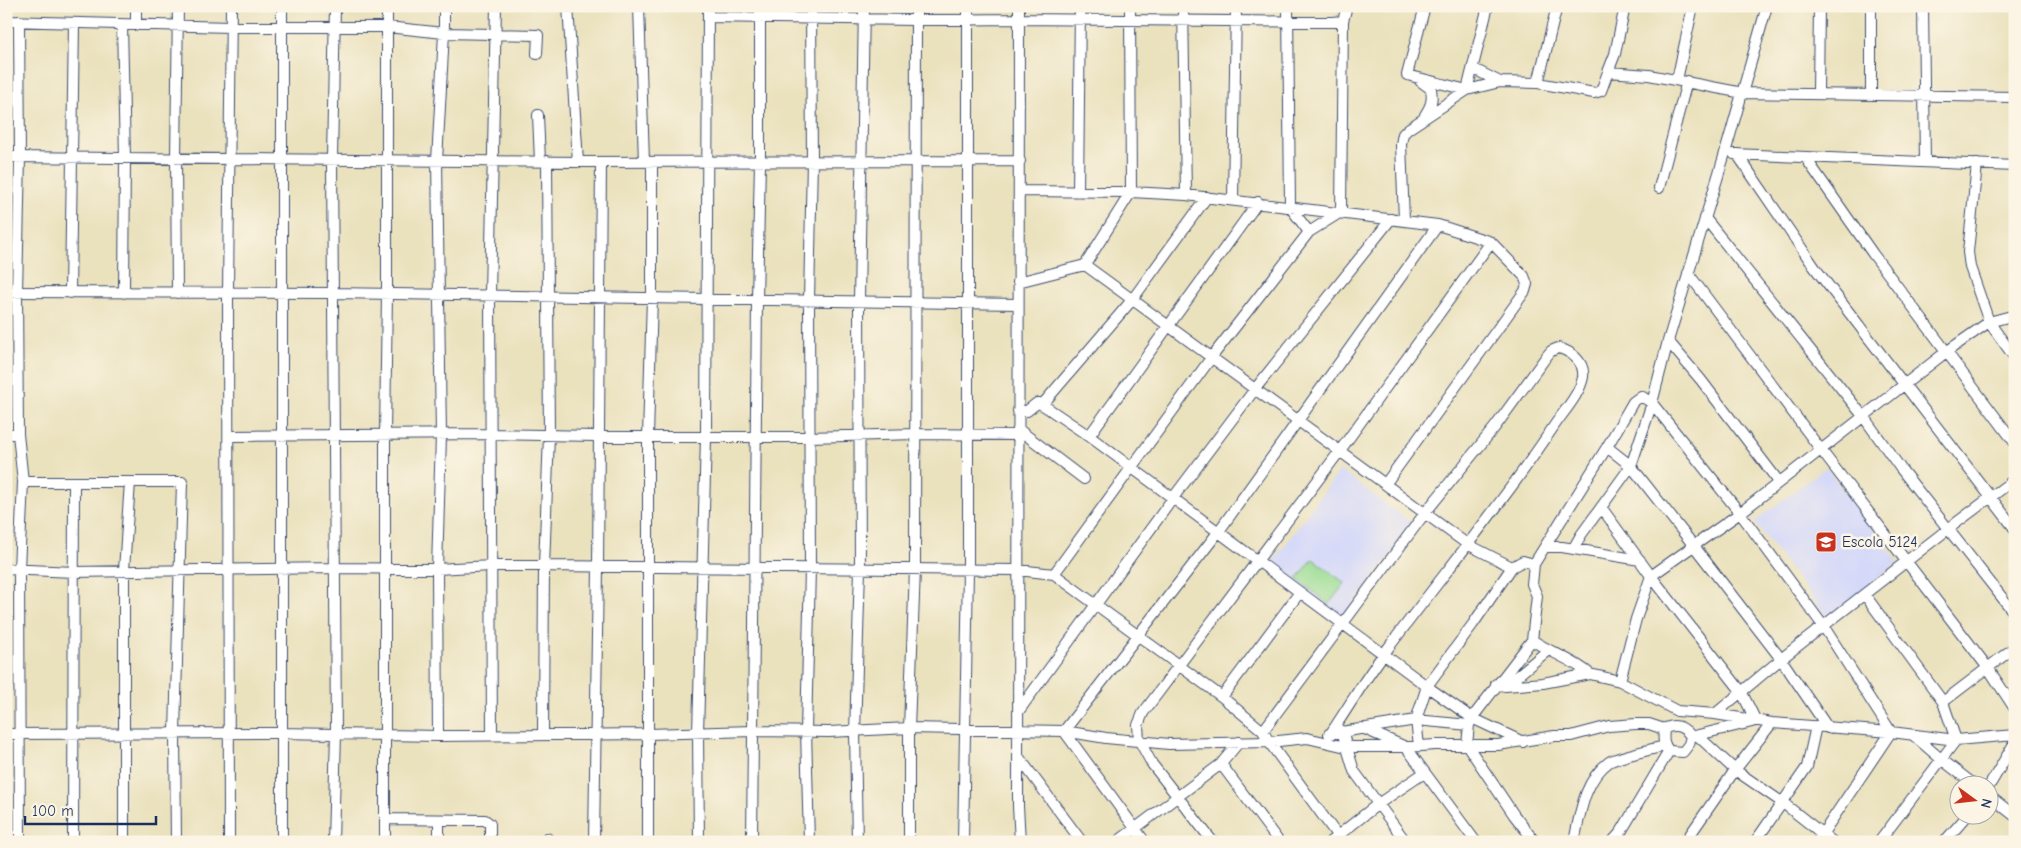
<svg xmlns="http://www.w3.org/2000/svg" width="2021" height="848" viewBox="0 0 2021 848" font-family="'Comic Neue',sans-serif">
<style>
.built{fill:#d4d8f9}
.green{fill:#98dc93;stroke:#5a8678}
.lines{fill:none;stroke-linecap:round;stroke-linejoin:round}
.minor-casing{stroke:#3a4a6c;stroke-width:12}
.minor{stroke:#fff;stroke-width:10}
.labels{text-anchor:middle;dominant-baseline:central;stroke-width:5;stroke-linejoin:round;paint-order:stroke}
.poi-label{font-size:15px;fill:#1b2f5e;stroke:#fcf5e5;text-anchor:start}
</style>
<rect width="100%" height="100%" fill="#fcf5e5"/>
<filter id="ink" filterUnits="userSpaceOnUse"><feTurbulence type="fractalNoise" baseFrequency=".02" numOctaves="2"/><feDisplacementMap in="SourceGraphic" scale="10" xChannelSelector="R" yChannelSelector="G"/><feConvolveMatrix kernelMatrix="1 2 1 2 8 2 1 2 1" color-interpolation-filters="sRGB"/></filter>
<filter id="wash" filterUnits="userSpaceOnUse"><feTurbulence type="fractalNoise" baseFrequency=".0096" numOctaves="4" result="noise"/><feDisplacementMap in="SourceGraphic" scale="20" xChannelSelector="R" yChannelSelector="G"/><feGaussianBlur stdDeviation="1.12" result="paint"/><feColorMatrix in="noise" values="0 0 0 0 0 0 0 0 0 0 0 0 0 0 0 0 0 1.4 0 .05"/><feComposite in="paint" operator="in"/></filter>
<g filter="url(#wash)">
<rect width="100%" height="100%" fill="#eae1bd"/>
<path class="built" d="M1826 467 1898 562 1827 617 1754 522Z
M1340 470 1413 524 1343 618 1271 564Z"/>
<path class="green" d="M1313 559 1345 583 1329 604 1297 579Z"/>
</g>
<g filter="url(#ink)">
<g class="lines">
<g class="minor-casing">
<path id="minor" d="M282 6V842
M568 6 578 162
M639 6 644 162
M1019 6 1018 806 1020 842
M1183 6 1186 195
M1288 6 1290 207 1309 232
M1923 6 1925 162
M708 17 915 20 1019 19 1332 22 1343 21 1347 6
M6 21 230 27H387L444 33 538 35 537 54
M19 21 20 157 17 292 18 434 23 482 19 569 20 842
M136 24V6
M122 25 125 158 124 293
M1474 69 1500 82
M1608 72 1615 54 1625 6
M1407 75 1467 90 1488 6
M1407 75 1425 6
M1677 80 1693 6
M1420 81 1431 89C1433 100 1431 106 1425 115
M1538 83 1557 6
M1818 93 1819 6
M1871 95V6
M538 115 540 161
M1734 154 2015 166
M1737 154 1815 268 2015 529
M6 157 578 162 1020 161
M1805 157 1873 254 2015 443
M1977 164 1968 252 1970 267 1989 322 2015 358
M1659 188 1687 81
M1019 191 1131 192 1186 195 1438 225 1491 242 1524 276 1527 284 1525 291 1386 483
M1078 192 1080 6
M1233 199 1236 6
M1705 218 1863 416 1901 469 2015 614
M1404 220 1401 144 1403 134 1408 129 1467 90 1500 82 1538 83 1594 93 1601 91 1608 72 1649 75 1743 93 2015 97
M1085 265 1131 192 1130 6
M1688 273 1821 450 1988 668 2015 709
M1018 282 1085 265 1467 544 1512 567 1523 561 1534 564 1532 584 1537 596 1532 640 1472 718 1469 725 1467 745 1514 815 1535 842
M6 292 334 293 1018 304
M70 293 74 23
M177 293 176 157 178 6
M1668 341 1701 380 1779 482
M1042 405 1132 300 1207 197
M1018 411H1027L1037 403H1040L1089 436 1432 690 1472 718 1523 742
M1018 429 1084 479
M6 434H18
M229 436 492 434 648 437H810L915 434 1018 435
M1089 436 1258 202
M1607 447 1631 466 1694 546 1781 659 1828 728
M23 482H182L175 733 176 842
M1601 507 1651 576 1741 691 1756 721
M1545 547H1562L1640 560
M1573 549 1581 535 1631 466 1652 403 1668 341 1725 153 1767 6
M1534 564 1607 447 1633 402 1641 396 1652 403 1740 513 1824 627 1891 732 1817 842
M6 569 74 572 335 568 437 569 491 566H544L1018 570 1054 574 1211 358 1309 232 1341 212 1343 21
M1054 574 1222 697 1263 731
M1865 595 1943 702 1956 740 1879 842
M1532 640C1551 653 1572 659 1590 674
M1620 681 1636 619 1651 576 1740 513 1946 352 1989 322 2015 315
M1496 684 1505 686 1543 683 1590 674 1620 681 1677 711 1715 714 1772 723 1891 732 1956 740 2015 735
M1505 686 1547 651
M1222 697 1300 592
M1943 702 2015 647
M1018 712 1173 498 1255 389 1391 219
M1715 714 1781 659 1948 529 2015 479
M1362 728 1406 747 1476 842
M1342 731 1354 771 1406 842
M1331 733C1349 706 1366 677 1386 651 1442 576 1502 504 1554 426 1564 411 1580 394 1583 377 1585 362 1571 351 1558 348L1551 351 1546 357 1495 427 1425 513 1263 731 1269 742 1342 842
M6 734 282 733 438 736 648 734 753 731 829 732 909 728 1064 731 1106 738 1169 744 1269 742 1307 738 1346 747H1406L1435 745H1498L1554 736H1571L1609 726 1636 724H1649L1664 729C1675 723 1683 726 1691 736L1689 744 1683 752 1669 751C1663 744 1663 739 1664 729
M1329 734 1416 720 1469 725
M492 735 490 295 496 6
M543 735 544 566 549 435 547 161
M1913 735 1941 759 1976 786
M438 736 437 569 441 435 437 161 444 33V6
M1694 736 1752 722
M1698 736 1735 770 1783 803 1833 842
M1239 742 1221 764 1279 842
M1419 746 1416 720 1427 686 1473 624 1512 567
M1018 756 1082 842
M1988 788 2015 742
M1988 795 2015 816
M385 819 485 820 490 824V842
M439 820V842
M73 842 74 482
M124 842V570L130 482
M229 842 228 293 231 6
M333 842 336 733 332 159 335 6
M385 842V434L387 293V6
M547 842V838
M594 842 598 567 601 162
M648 842V437L652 297V162
M699 842 698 733 706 437 708 6
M752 842 757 299 760 162V6
M809 842 806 731 810 569 809 300 812 161 811 6
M857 842 855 732 860 569 859 301 864 6
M909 842V728L915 569 916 6
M963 842 968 570V6
M1117 842 1221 764
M1145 842 1064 731 1219 531 1438 225
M1213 842 1152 764 1139 740 1138 725 1143 713 1339 452 1491 242
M1330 842 1378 804 1424 773
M1574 842C1580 814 1584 780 1609 762 1617 757 1653 749 1665 746
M1612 842 1621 832 1669 751
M1685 842 1735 770 1772 723
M1755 842 1807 767 1816 726
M1944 842 1967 816"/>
</g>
<use href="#minor" class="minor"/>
</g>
</g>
<defs>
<g id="school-square" transform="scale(1.125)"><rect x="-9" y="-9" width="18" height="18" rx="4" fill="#c8321e" stroke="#fcf5e5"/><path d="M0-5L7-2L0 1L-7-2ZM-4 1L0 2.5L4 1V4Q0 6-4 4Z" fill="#fff"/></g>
</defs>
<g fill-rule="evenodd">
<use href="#school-square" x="1826" y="542"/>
</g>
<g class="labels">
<g class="poi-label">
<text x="1842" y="542">Escola 5124</text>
</g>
</g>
<rect width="2021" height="848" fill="none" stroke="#fcf5e5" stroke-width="25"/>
<g transform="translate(1974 800) rotate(105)"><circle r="24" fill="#fcf5e5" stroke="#a2a6af"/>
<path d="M0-4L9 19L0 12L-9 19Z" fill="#c8321e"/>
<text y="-8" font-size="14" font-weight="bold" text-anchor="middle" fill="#1b2f5e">N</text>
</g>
<path d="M25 816v8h131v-8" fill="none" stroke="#1b2f5e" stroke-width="2.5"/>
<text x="32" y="816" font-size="15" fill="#1b2f5e" stroke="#fcf5e5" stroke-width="4" paint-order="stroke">100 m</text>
</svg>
